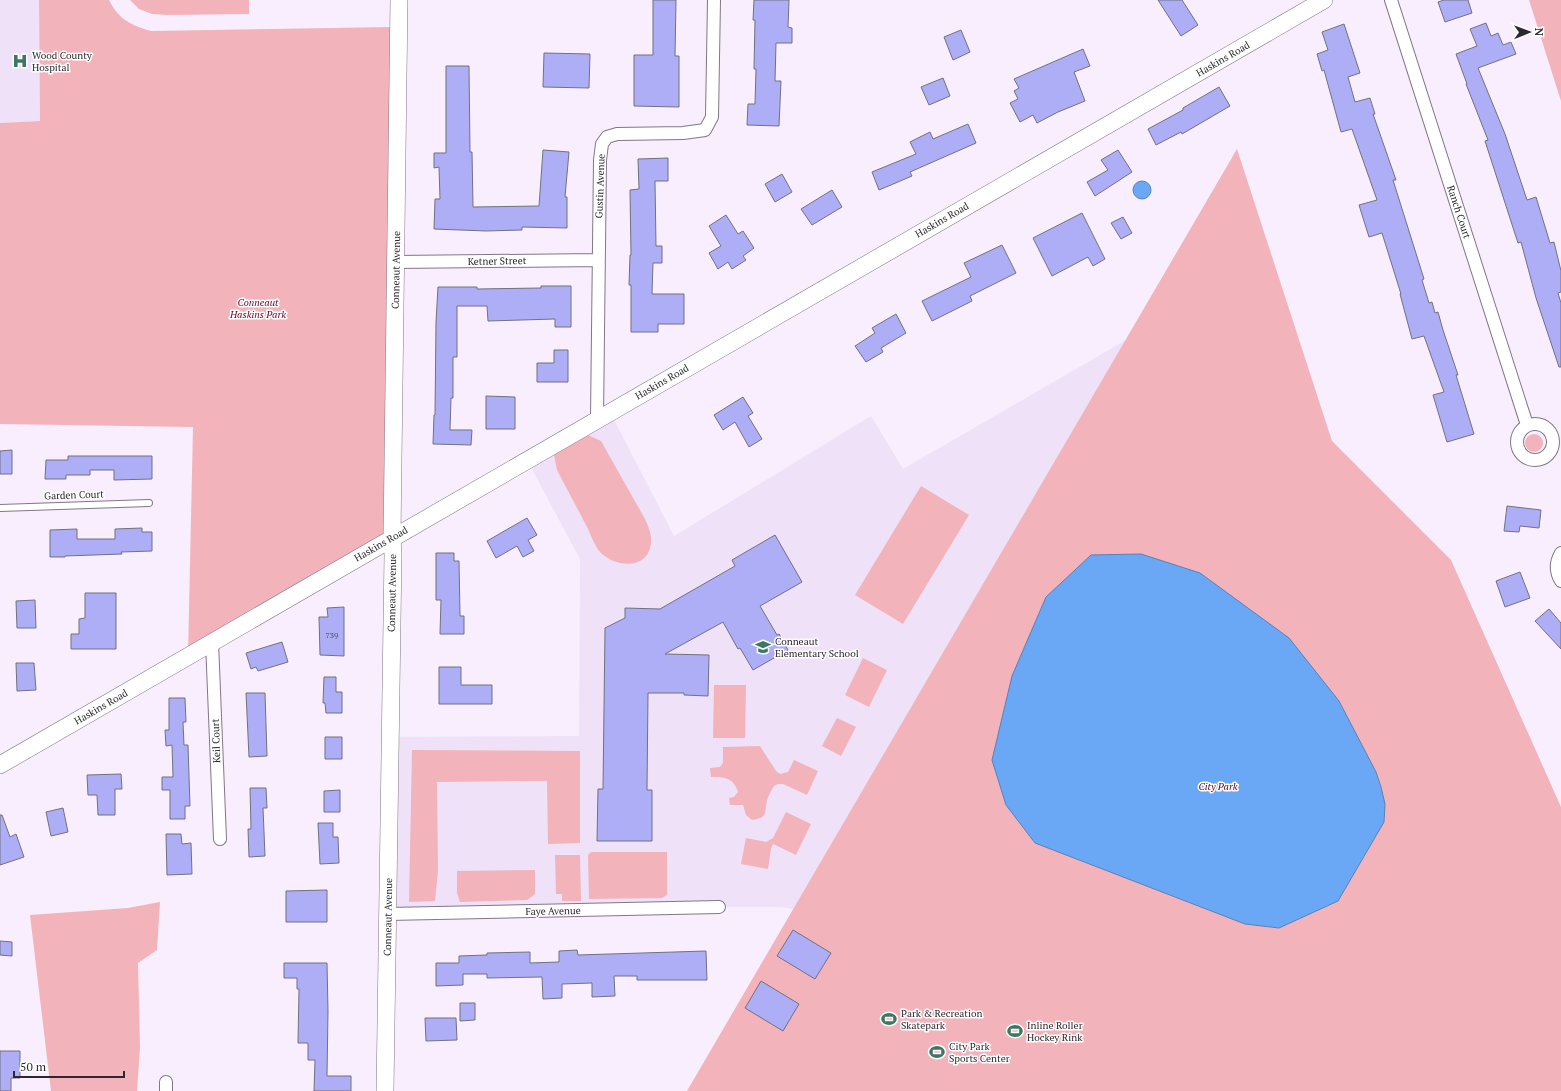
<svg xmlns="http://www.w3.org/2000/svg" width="1561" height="1091" viewBox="0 0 1561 1091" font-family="'PT Serif',serif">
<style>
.built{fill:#efe1f8}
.green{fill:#f3b3ba}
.water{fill:#6aa8f5;stroke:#5782b9}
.building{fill:#aeaef7;stroke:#717181}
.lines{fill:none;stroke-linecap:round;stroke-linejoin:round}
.lane-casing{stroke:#817786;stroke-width:8}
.street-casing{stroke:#817786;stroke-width:14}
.secondary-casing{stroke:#817786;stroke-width:18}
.lane{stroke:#fff;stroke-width:6}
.street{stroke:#fff;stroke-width:12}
.secondary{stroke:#fff;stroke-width:17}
.labels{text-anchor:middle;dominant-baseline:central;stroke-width:3;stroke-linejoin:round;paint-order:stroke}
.number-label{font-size:8px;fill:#4c4a60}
.poi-label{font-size:10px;fill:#2c282e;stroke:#fff;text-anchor:start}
.street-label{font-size:10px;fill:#2c282e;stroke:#fff}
.park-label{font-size:10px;font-style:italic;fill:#680625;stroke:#fff}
</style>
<rect width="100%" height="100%" fill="#f8eefe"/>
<path class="built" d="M0 0H39L40 121 0 123Z
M1126 340 794 909 781 907H719L388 914 390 737 579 736 580 559 527 460 610 412 674 536 871 416 903 469Z"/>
<path class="green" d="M39 0H109C119 20 131 25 151 31L393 27 388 168 392 538 188 656 193 427 0 424V123L40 121Z
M130 0H249V14L168 15 152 14 139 9Z
M1529 0H1561V101Z
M1237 149 1332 441 1451 560 1561 807V1091H687Z
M1525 443a9 9 0 1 1 18 0a9 9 0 1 1-18 0Z
M588 435 601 441 645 519C648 526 652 534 651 542 649 571 614 568 599 551 595 545 591 536 588 529 578 509 567 490 557 470L554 455Z
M921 486 969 515 903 624 855 595Z
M863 658 887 670 869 707 845 695Z
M714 685H746L745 738H713Z
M837 718 856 727 841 756 822 746Z
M760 746 776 771 780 774 788 772 794 760 818 771 807 795 783 784H778L774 786C771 791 768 796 767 801 764 813 769 817 752 820L746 815 743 805H730L729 798 734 797 738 792C733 777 724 777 711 777L710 768 720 767 723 763V747Z
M412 750 580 751V843L548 844 547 781 437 782 438 871 435 901 409 902Z
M786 812 811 824 796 855 773 844 771 849 768 869 741 864 746 838 766 842 773 838Z
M591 852H667V895L662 898 589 899 588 855Z
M555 855H580L581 901H562V894H556Z
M535 870V894L527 900 460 902 457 893V871Z
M160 902 157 950 138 963 140 1047 137 1091H51L30 915 128 908Z"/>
<path class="water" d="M1133 190a9 9 0 1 1 18 0a9 9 0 1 1-18 0Z
M1141 554 1200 573 1289 638 1339 701 1376 772 1381 787 1385 804 1384 822 1338 901 1279 928 1245 924 1035 843 1006 805 992 760 1012 676 1046 597 1091 555Z"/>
<path class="building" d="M653 0H676L675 56H679V107L634 106V55H653Z
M754 0H789L788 27 792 28V43H776L775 81H781L779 126 747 125 748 104H755L756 69H754L755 20H753Z
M1158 0H1182L1198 25 1181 36Z
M1444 0H1468L1472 13 1445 22 1438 2Z
M1486 23 1491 36 1498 33 1503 45 1511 42 1516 54 1478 68 1505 134 1527 200 1536 197 1550 243 1554 242 1561 271V292L1558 293 1561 303V367H1559L1536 298 1521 242 1518 243 1485 141 1488 140 1466 84H1467L1456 54 1477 46 1470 29Z
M1344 24 1360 73 1348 77 1355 102 1370 98 1375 114H1373L1396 180H1393L1424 279 1422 280 1429 303 1432 302 1435 313 1438 312 1443 330 1458 375H1456L1474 434 1447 442 1433 395 1444 392 1424 336 1412 339 1400 294H1401L1382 233 1369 237 1359 205 1377 200 1352 129 1341 132 1324 70 1322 71 1317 54 1328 50 1322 32Z
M961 30 970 52 953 60 944 37Z
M1083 49 1090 66 1074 72 1085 101 1058 112 1037 123 1033 115 1020 122 1010 103 1018 99 1014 91 1019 88 1014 79Z
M544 53 590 54 589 88 543 87Z
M446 66H469L470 152H472L473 207 539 206 543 150 569 152 565 197H567V228L522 227V230L486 231 434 229 435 199H440L439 167 434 168V153H446Z
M943 78 950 96 929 105 921 87Z
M1219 87 1230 106 1182 134 1181 132 1156 145 1148 129 1183 110V108Z
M968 124 976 143 910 172 912 176 879 190 872 172 916 154 910 142 930 132 933 139Z
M1118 150 1132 172 1095 196 1087 182 1108 170 1101 160Z
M668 158V181H655L656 246H662V263H653L652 294H684V324H658V332H631V285H629L630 255H631L630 190 639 189 638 159Z
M782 174 792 192 775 202 765 184Z
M832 190 842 207 812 225 801 209Z
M1082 213 1105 259 1093 266 1088 257 1052 276 1033 238Z
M726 215 738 234 743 231 754 248 743 256 746 260 732 269 728 262 718 269 709 253 721 246 709 226Z
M1123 217 1132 233 1121 239 1111 223Z
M1002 245 1016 273 970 296 972 301 932 321 922 301 971 277 964 263Z
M541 286H571V327H555V319L488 321 487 306H457V357H453V398H451L450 430H472L471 445 433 444 434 415H435L436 322 438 287H477V289L541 288Z
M896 314 906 333 881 348 883 352 866 362 855 346 875 333 872 328Z
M554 350H568V382H537V363H554Z
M486 396 515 397V429H486Z
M743 397 753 413 748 416 762 439 749 447 735 422 723 430 714 415Z
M12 450V474H0V451Z
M68 456H152V479L114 480V470H90V475H66V479H45L46 460H68Z
M1507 506 1541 510 1539 528 1520 526 1519 532 1504 531Z
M527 518 537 535 528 540 534 551 523 557 517 546 496 558 487 541Z
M142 528V532H152V551L121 552 122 554 65 556V557H50V530L77 529V539H115V529Z
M775 535 802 582 760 606 777 635 779 634 788 650 753 670 740 648 738 649 723 622 665 654 709 655 708 696 684 695V693H648L647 790H652V841H597L598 789H603L605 628 625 618V608L660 609 735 566 732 560Z
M436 553H454V561H459L460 616H464V634H440L441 600H436Z
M1520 572 1530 598 1505 607 1496 581Z
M85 593H116V649H71V634H79V619L85 618Z
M35 600 36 628H17L16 601Z
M344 607V656L320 655 319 617H328L327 608Z
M1549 609 1561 623V649L1535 621Z
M282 642 288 662 258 671 256 667 251 669 246 653Z
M16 663H34L36 690 17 691Z
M439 667H461V685H492V704H439Z
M324 677H336V692H342V713H326L325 703H323Z
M246 693H265L267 756 249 757Z
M169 698H185L186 722H183L184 745H188L190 806H185V819H170V790H162V777H173L172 745 166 746 165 730H169Z
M325 737H342V759H325Z
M121 774 122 789H115V815H98L97 795H88L87 775Z
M250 788H266L267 808H263L265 856 249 857 248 829H251Z
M340 790V812H324V791Z
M63 808 68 832 51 836 46 812Z
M0 815H2L10 837 16 834 24 857 0 865Z
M318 823H333V837H338L339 863 320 864Z
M166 834H181L182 844 191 843 192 874 167 875Z
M327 890V922H286V891Z
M793 930 831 953 815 979 777 956Z
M0 941 12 942V956L0 955Z
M577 950 578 955 706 951 707 980H637V976H614L615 996 592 997V983L562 984V998L543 999 542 977 487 978V974H463V985L436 986V963H459V956L487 955V953L530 952V963L559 962V951Z
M284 963H327L328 1011 327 1076H351V1091H314L315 1060H308V1043H298L299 989H297V978H284Z
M761 981 799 1004 783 1031 745 1008Z
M460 1003H475V1020L460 1021Z
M425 1018H456L457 1040 426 1041Z
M0 1051H20V1078H11V1091H0Z"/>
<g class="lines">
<g class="lane-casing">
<path id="lane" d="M0 508 149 503"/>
</g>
<g class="street-casing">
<path id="street" d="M1391 0 1527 425
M396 262 598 260
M597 419 600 160 602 144 607 137 617 134 683 133 705 130 712 117 714 0
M1517 442a18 18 0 1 1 36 0a18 18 0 1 1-36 0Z
M1561 553C1555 563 1555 571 1561 581
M212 642 220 839
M388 914 719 907
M166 1091V1082"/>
</g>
<g class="secondary-casing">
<path id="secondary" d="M0 765 1324 0
M385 1091 393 555 392 538 399 0"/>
</g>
<use href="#lane" class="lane"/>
<use href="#street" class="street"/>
<use href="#secondary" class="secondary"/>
</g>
<defs>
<g id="hospital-bare" transform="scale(1.2)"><path d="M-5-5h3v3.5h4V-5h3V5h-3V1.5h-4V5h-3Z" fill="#3c7761" stroke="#fff" stroke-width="2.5" paint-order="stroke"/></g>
<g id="school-bare" transform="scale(1.2)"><path d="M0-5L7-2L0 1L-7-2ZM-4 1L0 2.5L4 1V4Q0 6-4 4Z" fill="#3c7761" stroke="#fff" stroke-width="2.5" paint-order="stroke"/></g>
<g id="stadium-bare" transform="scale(1.2)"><path d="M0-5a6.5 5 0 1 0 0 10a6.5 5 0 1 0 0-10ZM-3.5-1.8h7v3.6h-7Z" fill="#3c7761" stroke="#fff" stroke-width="2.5" paint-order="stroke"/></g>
</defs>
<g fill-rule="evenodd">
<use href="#hospital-bare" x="20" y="61"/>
<use href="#school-bare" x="763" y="647"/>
<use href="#stadium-bare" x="889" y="1019"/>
<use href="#stadium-bare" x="1015" y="1031"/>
<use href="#stadium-bare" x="937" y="1052"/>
</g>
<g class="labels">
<g class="number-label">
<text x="332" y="635">739</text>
</g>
<g class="poi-label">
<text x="32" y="55">Wood County<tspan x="32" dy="12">Hospital</tspan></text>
<text x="775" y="641">Conneaut<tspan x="775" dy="12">Elementary School</tspan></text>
<text x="901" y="1013">Park &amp; Recreation<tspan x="901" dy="12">Skatepark</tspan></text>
<text x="1027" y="1025">Inline Roller<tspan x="1027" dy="12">Hockey Rink</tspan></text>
<text x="949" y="1046">City Park<tspan x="949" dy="12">Sports Center</tspan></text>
</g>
<g class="street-label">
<text transform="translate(1223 59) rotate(-30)">Haskins Road</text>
<text transform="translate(600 186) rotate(-88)">Gustin Avenue</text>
<text transform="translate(1459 212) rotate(72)">Ranch Court</text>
<text transform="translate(942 220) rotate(-30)">Haskins Road</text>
<text transform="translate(497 261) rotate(-1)">Ketner Street</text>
<text transform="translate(396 270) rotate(-89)">Conneaut Avenue</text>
<text transform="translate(662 382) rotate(-30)">Haskins Road</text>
<text transform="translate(74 495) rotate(-2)">Garden Court</text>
<text transform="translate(381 544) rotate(-30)">Haskins Road</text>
<text transform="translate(392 593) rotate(-89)">Conneaut Avenue</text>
<text transform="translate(101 707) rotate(-30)">Haskins Road</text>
<text transform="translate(216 741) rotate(-92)">Keil Court</text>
<text transform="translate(553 911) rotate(-1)">Faye Avenue</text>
<text transform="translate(388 917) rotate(-89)">Conneaut Avenue</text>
</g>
<g class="park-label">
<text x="258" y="302">Conneaut<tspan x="258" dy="12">Haskins Park</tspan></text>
<text x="1218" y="786">City Park</text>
</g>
</g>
<g transform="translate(1529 32) rotate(89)" stroke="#ffffff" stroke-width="3" paint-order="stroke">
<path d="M0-3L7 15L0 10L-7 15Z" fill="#2c282e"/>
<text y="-6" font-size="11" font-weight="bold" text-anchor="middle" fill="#2c282e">N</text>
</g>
<path d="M14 1071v6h110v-6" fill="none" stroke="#2c282e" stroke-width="2"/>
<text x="20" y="1071" font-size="12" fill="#2c282e" stroke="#ffffff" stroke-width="3" paint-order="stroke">50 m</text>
</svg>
